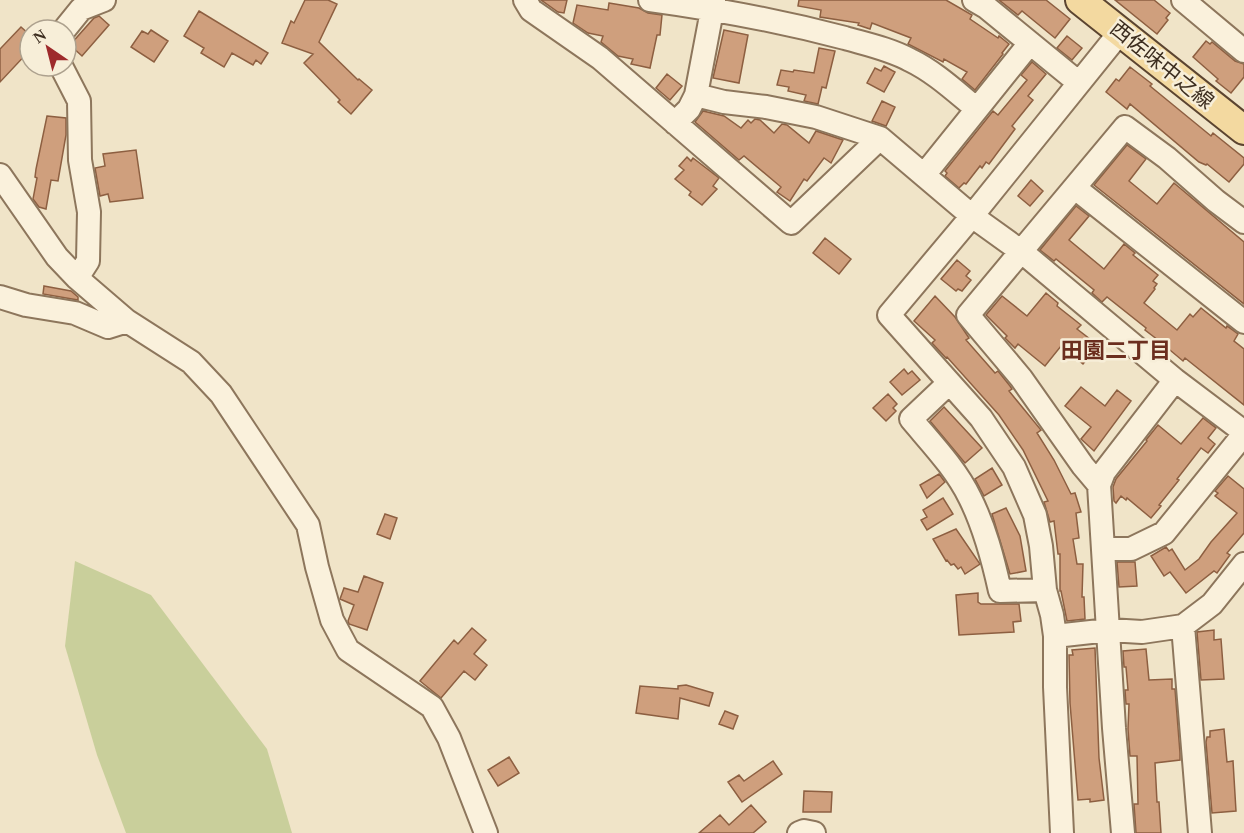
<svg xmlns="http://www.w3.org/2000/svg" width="1244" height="833" viewBox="0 0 1244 833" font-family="'Times New Roman','Noto Sans JP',serif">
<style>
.green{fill:#c9cf9b}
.building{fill:#cf9f7d;stroke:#8d5f41;stroke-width:1.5}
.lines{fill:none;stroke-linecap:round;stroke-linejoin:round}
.minor-casing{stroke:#8d765c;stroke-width:26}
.major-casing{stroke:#5b4430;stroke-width:32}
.minor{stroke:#faf1dc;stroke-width:22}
.major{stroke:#f3d9a0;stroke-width:28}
.labels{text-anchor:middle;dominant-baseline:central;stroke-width:5;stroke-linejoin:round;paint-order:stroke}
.street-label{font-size:21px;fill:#3d2e20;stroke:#f7eed8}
.neighbourhood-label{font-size:22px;font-weight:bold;fill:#6b2e1e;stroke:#f7eed8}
</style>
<rect width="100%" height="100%" fill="#f0e4c8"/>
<path class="green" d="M75 561 151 595 267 749 292 833H126L97 755 65 646Z"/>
<path class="building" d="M305 0H328L337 4 319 42 358 80 359 79 372 90 351 114 338 102 340 100 304 63 313 54 282 43 291 21 294 23Z
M541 0H567L564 13 558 12Z
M799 0H946L972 15 970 19 998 38 999 36 1009 44 1002 53 1003 54 975 90 962 79 967 72 944 59 943 62 908 44 911 38 872 23 870 29 858 25 859 23 820 17 821 10 798 6Z
M999 0H1046L1070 19 1055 38 1022 11 1018 15Z
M1115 0H1154L1170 13 1166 18 1168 20 1157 34Z
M609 3 639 8 648 13 662 15 660 35H657L650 68 631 64 633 59 618 56 601 42 603 36 588 33 573 23 577 5 608 10Z
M199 11 268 53 261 64 256 60 253 65 232 53 224 67 201 53 204 48 184 36Z
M99 16 109 25 82 56 70 45 94 18Z
M21 27 30 35V50L0 82V49Z
M151 30 168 41 154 62 131 47 142 31 148 34Z
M724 30 748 35 739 83 713 78Z
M1067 36 1082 48 1072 60 1057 48Z
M1206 41 1210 44 1212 42 1235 61 1244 64V77L1231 93 1216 81 1218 79 1193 57Z
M819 48 835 51 826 88 822 87 818 104 804 101 806 95 788 91 789 87 777 85 781 70 793 72 794 70 814 73Z
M1032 62 1046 74 1028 96 1033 100 1012 126 1015 129 989 164 986 162 982 168 980 166 966 184 964 183 959 188 945 176 947 173 945 171 993 111 998 115 1027 80 1021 75Z
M884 66 895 72 884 92 867 83 875 68 881 71Z
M1130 67 1152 84 1150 86 1211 136 1213 133 1244 158V164L1229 182 1207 164 1206 165 1199 162 1130 104 1127 109 1106 92 1116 79 1119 81Z
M667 74 682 86 670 100 656 88Z
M882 101 895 107 886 126 872 121Z
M703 111 724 116 741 128 748 120 751 123 755 119 760 120 774 133 782 124 787 125 809 143 816 131 843 140 831 163 824 158 807 181 804 179 790 201 777 192 781 187 744 156 739 160 695 122Z
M47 116 66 118V135L58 181 51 180 46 209 39 207 33 199 37 178 35 177 36 169Z
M1127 145 1146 159 1129 181 1157 204 1174 183 1244 242V304L1094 185Z
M136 150 143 198 110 202 108 194 100 196 95 168 105 166 103 154Z
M687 157 691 161 693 158 719 178 713 186 717 189 702 205 689 195 691 192 675 179 684 170 679 166Z
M1031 180 1043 191 1030 206 1018 196Z
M1076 206 1089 216 1069 240 1104 269 1124 244 1135 253 1133 255 1158 275 1153 281 1157 284 1154 288 1155 289 1144 303 1177 330 1190 314 1193 317 1201 308 1226 328 1227 326 1238 334 1234 341 1244 349V405L1185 358 1183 361 1158 340 1145 330 1146 328 1107 297 1102 302 1092 293 1094 290 1056 259 1054 261 1040 250Z
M825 238 851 259 839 274 813 253Z
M957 260 970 271 966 276 971 280 962 291 958 289 956 291 941 279Z
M44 286 71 291 78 297V300L43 294Z
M1046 293 1058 303 1057 306 1081 325 1077 329 1095 343 1090 350 1093 352 1083 364 1061 346 1045 366 1018 344 1015 348 1005 338 1007 336 986 315 1002 296 1027 316Z
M935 296 955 317 969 338 966 340 995 373 998 371 1010 386 1012 389 1009 391 1041 430 1037 433 1054 460 1071 494 1075 493 1081 512 1076 513 1079 538 1073 539 1077 564H1083L1082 597H1084L1085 619 1067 621 1061 591H1060V554H1058L1054 521 1050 522 1044 502 1048 501 1023 450 999 415 947 357 946 358 932 343 935 340 914 321Z
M904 369 908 374 912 371 920 380 902 395 890 382Z
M1081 387 1105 406 1117 390 1131 401 1094 451 1081 439 1091 427 1065 406Z
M888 394 897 404 893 408 896 411 886 421 873 408Z
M944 407 982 448 965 463 930 421Z
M1203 418 1216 428 1208 438 1215 444 1208 453 1201 448 1177 479 1179 480 1159 505 1161 506 1151 518 1127 498 1126 500 1121 496 1116 503 1114 501 1113 487 1116 479 1147 441 1146 440 1158 425 1181 444Z
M992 468 1002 485 984 496 975 479Z
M939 474 945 482 927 498 920 485Z
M1228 476 1244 489V533L1227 553 1230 555 1217 573 1214 571 1186 593 1170 572 1164 576 1151 556 1166 547 1169 551 1172 549 1185 570 1199 559 1211 542 1237 513 1215 496 1218 493 1215 491Z
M943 498 953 514 927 530 921 520 927 517 923 510Z
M1006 508 1020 536 1026 571 1010 574 992 514Z
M385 514 397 518 390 539 377 534Z
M956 529 980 564 965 574 961 567 958 569 954 564 951 565 947 560 946 561 933 539Z
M1117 562H1135L1137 586 1119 587Z
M364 576 383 583 367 630 349 624 348 621 354 605 340 599 344 588 358 592Z
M978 593V602L981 604H1019L1021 621 1013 622 1014 632 959 635 956 595Z
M472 628 486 640 474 654 487 665 475 680 464 671 441 698 420 681 454 640 458 644Z
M1214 630V640L1221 639 1224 679 1201 680 1197 632Z
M1095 648 1099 758 1104 800 1090 802V799L1078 800 1070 703 1069 655H1073L1072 650Z
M1146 649 1149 680 1172 679V689H1175L1180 753V760L1155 763 1157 802H1159L1161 833H1136L1134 804H1138L1137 756H1130L1128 729 1129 704H1126L1125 690H1128L1126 667H1124L1123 651Z
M686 685 713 693 709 706 680 698 678 719 636 713 640 686 678 689V686Z
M725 711 738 716 733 729 719 724Z
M1224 729 1227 762 1233 761 1236 811 1212 813 1206 742 1207 737H1210V731Z
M509 757 519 773 498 786 488 770Z
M773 761 782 774 742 802 728 782 739 775 744 781Z
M804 791 832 792 831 812H803Z
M751 805 766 822 753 833H699L720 815 729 825Z"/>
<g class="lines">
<g class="minor-casing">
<path id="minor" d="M525 0 531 10 600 58 791 223 880 138
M650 0C716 9 780 21 845 38 866 44 890 49 910 60 935 72 956 92 977 109
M974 0 986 7 1079 83
M1183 0 1244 51
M64 30 81 9 104 0
M61 66 79 101 80 160 89 212 88 261 77 278
M696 95 724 102 766 107 816 117 880 138 972 216 1022 252 1175 380 1244 432
M675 123 689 109 696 95 714 0
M0 175 57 257 77 278 127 321 191 362 221 394 308 525 317 567 332 620 348 650 432 707 449 738 486 833
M924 175 1030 43
M1075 188 1244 322
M0 297 26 305 75 313 108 327 127 321
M949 383 911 419C932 444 956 469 970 498 985 528 993 559 1000 591L1045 590
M1099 485 1083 466 1021 378 968 315 1125 127 1167 158 1216 201 1244 222
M1103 549H1131L1164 533 1244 434
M1183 626 1200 833
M1055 636 1109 630 1142 632 1183 626 1212 604 1244 564
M799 833 804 831 814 833
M1062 833 1055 687V636L1052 615 1045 590 1041 546 1035 515 1014 467 981 418 889 315 972 216 1121 31
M1123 833 1114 728 1099 485 1104 472 1175 380"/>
</g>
<g class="major-casing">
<path id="major" d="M1080 0 1244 130"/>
</g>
<use href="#minor" class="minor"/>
<use href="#major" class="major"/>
</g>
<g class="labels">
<g class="street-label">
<text transform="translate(1162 65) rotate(39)">西佐味中之線</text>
</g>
<g class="neighbourhood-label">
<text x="1116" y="350">田園二丁目</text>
</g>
</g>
<g transform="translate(48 48) rotate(325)"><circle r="28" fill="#f7eed8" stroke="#ada18e" stroke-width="1.5"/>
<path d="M0-4.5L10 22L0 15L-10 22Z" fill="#9e2a2b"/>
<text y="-9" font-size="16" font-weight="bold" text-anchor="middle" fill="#3d2e20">N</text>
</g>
</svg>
